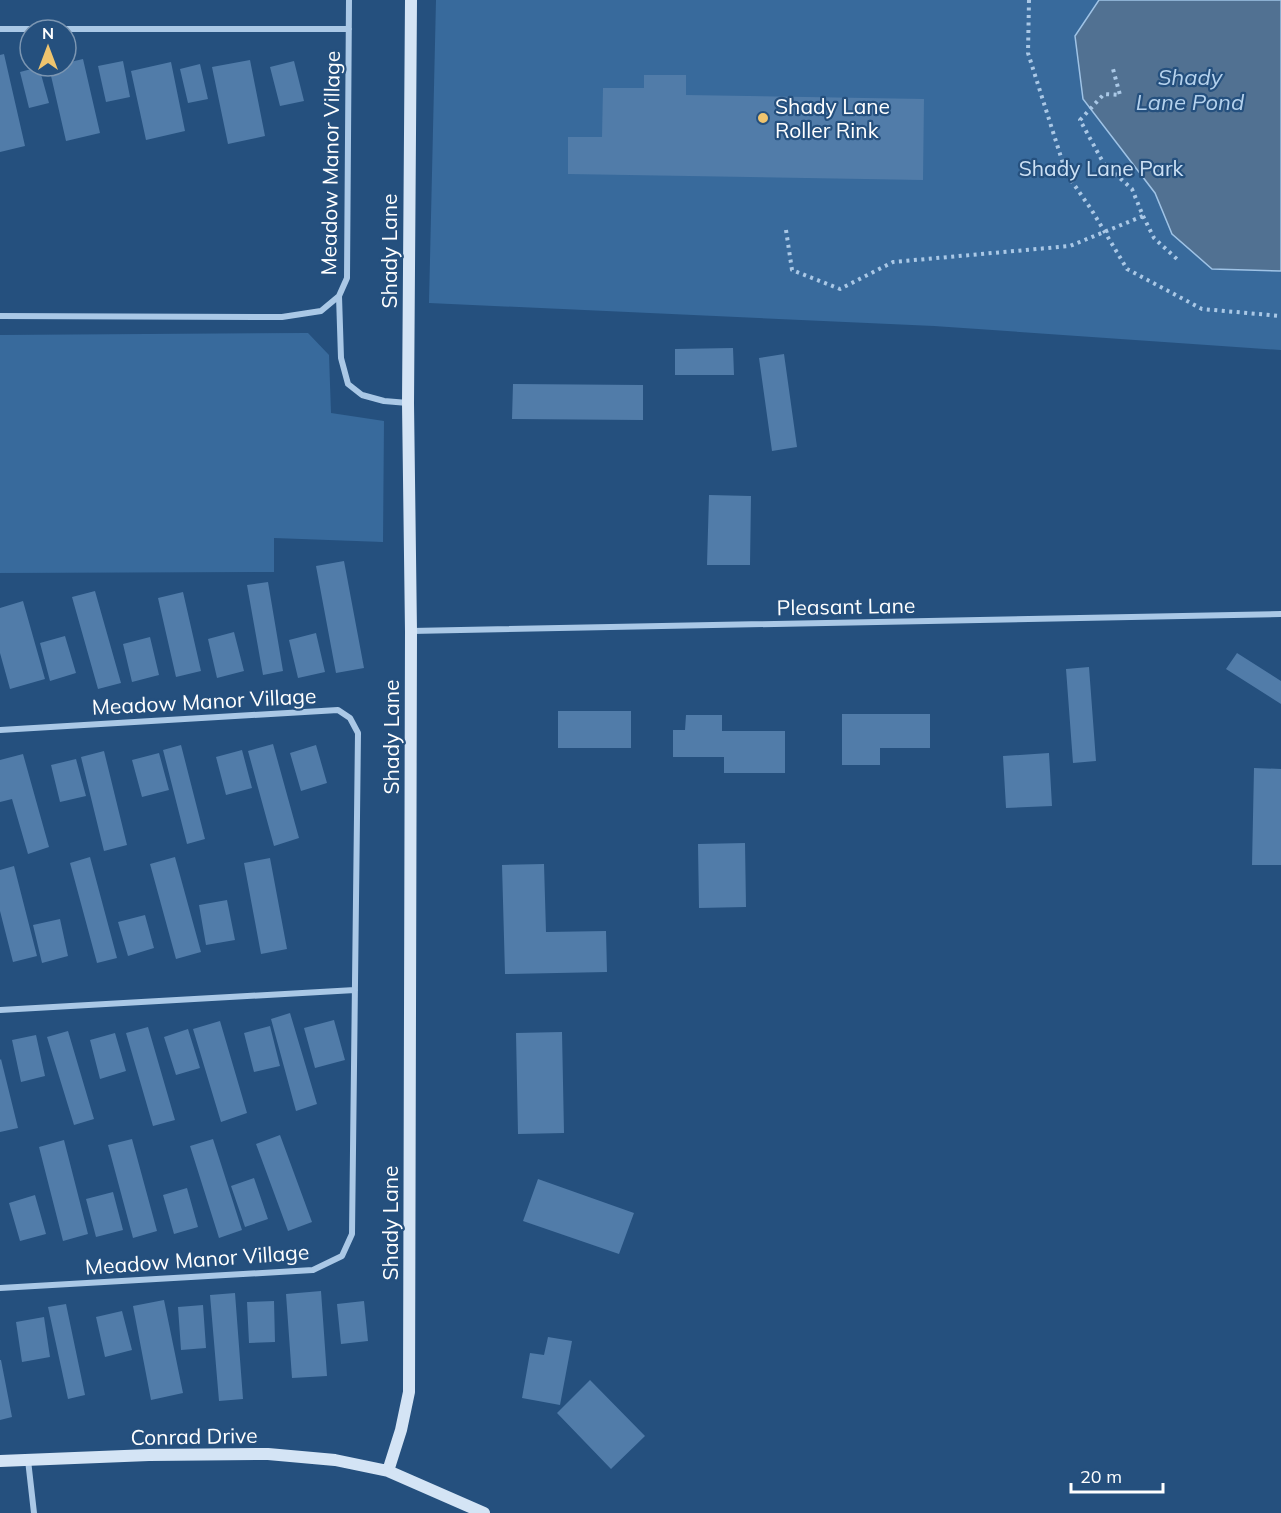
<svg xmlns="http://www.w3.org/2000/svg" width="1281" height="1513" viewBox="0 0 1281 1513" font-family="Mulish,sans-serif">
<style>
.green{fill:#386a9c}
.water{fill:#517192;stroke:#9fc3e6;stroke-width:1.5}
.building{fill:#517ca9}
.lines{fill:none;stroke-linecap:round;stroke-linejoin:round}
.path{stroke:#aac8e6;stroke-width:4;stroke-dasharray:3 4.5;stroke-linecap:butt}
.street{stroke:#aac8e6;stroke-width:6}
.secondary{stroke:#d4e4f5;stroke-width:12}
.poi-dot{fill:#efc46e;stroke:#25507e;stroke-width:2}
.labels{text-anchor:middle;dominant-baseline:central;stroke-width:4.5;stroke-linejoin:round;paint-order:stroke}
.poi-label{font-size:21px;fill:#fff;stroke:#25507e;text-anchor:start}
.street-label{font-size:21px;fill:#fff;stroke:#25507e}
.park-label{font-size:21px;fill:#cde1f5;stroke:#25507e}
.water-label{font-size:22px;font-style:italic;fill:#b5d2ed;stroke:#25507e}
</style>
<rect width="100%" height="100%" fill="#25507e"/>
<path class="green" d="M436 0H1281V350L934 326 429 303Z
M308 333 329 355 331 413 384 421 383 542 274 538V572L0 573V335Z"/>
<path class="water" d="M1099 0H1281V271L1212 269 1172 234 1155 193 1083 99 1075 36Z"/>
<path class="building" d="M4 54 25 146 0 152V55Z
M83 59 100 133 66 141 49 67 66 66V63Z
M250 60 265 136 228 144 212 67Z
M123 61 130 97 106 102 98 66Z
M294 61 304 101 280 106 270 67Z
M171 62 185 131 146 140 131 71Z
M200 64 208 99 188 103 180 69Z
M39 67 49 103 29 108 20 72Z
M644 75H686V95L924 99 923 180 568 174V137H602L603 88H644Z
M733 348 734 375H675V349Z
M784 354 797 447 772 451 759 358Z
M513 384 643 385V420L512 419Z
M709 495 751 496 750 565H707Z
M344 561 364 668 336 673 316 566Z
M268 582 283 671 263 675 247 585Z
M95 591 121 683 98 689 72 597Z
M183 592 201 671 176 677 158 598Z
M23 601 45 679 10 689 0 653V608Z
M234 632 244 671 217 678 208 639Z
M316 633 325 672 298 678 289 640Z
M65 636 76 673 50 681 40 643Z
M150 637 159 675 132 682 123 644Z
M1237 653 1281 681V704L1226 669Z
M1089 667 1096 761 1073 763 1066 669Z
M558 711H631V748H558Z
M842 714H930V748H880V765H842Z
M686 715H722V731H785V773H724V757H673V730H685Z
M273 744 299 838 274 846 248 751Z
M181 745 205 839 187 844 163 750Z
M316 745 327 783 301 791 290 753Z
M242 750 252 788 226 795 216 757Z
M104 751 127 845 104 851 81 757Z
M159 753 169 790 142 797 132 760Z
M1049 753 1052 806 1006 808 1003 756Z
M23 754 49 847 28 854 12 799 0 802V760Z
M76 759 86 796 60 802 51 765Z
M1254 768 1281 769V865H1252Z
M745 843 746 907 699 908 698 844Z
M90 857 117 958 97 963 70 863Z
M175 857 201 952 176 959 150 864Z
M270 858 287 949 261 954 244 863Z
M544 864 546 932 606 931 607 972 505 974 502 865Z
M14 866 37 956 13 962 0 911V870Z
M227 900 235 940 206 945 199 905Z
M145 915 154 948 128 956 118 922Z
M60 919 68 956 42 963 33 925Z
M290 1013 317 1104 296 1111 271 1019Z
M334 1020 345 1060 315 1068 304 1028Z
M220 1021 247 1113 221 1122 193 1029Z
M270 1026 280 1066 254 1072 244 1033Z
M148 1027 175 1120 153 1126 126 1033Z
M188 1029 200 1068 176 1075 164 1037Z
M68 1031 94 1119 74 1125 47 1037Z
M562 1032 564 1133 518 1134 516 1033Z
M115 1033 126 1071 100 1079 90 1040Z
M36 1035 45 1076 21 1082 12 1040Z
M1 1059 18 1128 0 1132V1060Z
M280 1135 312 1222 288 1231 256 1144Z
M132 1139 157 1231 133 1238 108 1145Z
M213 1139 242 1230 219 1238 190 1146Z
M64 1140 88 1234 63 1241 39 1147Z
M254 1178 268 1219 245 1227 231 1186Z
M538 1179 634 1213 619 1254 523 1221Z
M187 1188 198 1227 174 1234 163 1195Z
M113 1192 123 1230 96 1237 86 1199Z
M35 1195 46 1234 20 1241 9 1203Z
M321 1291 327 1376 292 1378 286 1294Z
M235 1293 243 1399 219 1401 210 1295Z
M164 1300 183 1393 151 1400 133 1306Z
M274 1301 275 1342 249 1343 247 1302Z
M364 1301 368 1341 341 1344 337 1304Z
M66 1304 85 1395 68 1399 48 1307Z
M203 1305 206 1348 181 1350 178 1307Z
M122 1311 132 1350 105 1357 96 1317Z
M44 1317 50 1357 22 1362 16 1322Z
M548 1337 572 1341 560 1405 522 1398 530 1353 544 1355Z
M0 1360H1L12 1417 0 1420Z
M590 1380 645 1436 611 1469 557 1413Z"/>
<g class="lines">
<path class="path" d="M1029 0 1028 53 1066 173 1091 209 1127 269 1202 309 1281 316
M1143 216 1154 238 1178 260
M786 230 792 270 840 289 893 262 1070 246 1143 216 1132 189 1104 164 1080 120 1104 94 1120 95 1113 69"/>
<path class="street" d="M0 29H349
M339 296 341 358 348 384 362 395 384 401 408 403
M0 316 282 317 321 311 339 296 347 278 349 0
M411 631 1281 614
M0 730 338 710 350 718 358 733 352 1234 342 1256 313 1270 0 1288
M0 1010 355 990
M28 1460 34 1513"/>
<path class="secondary" d="M0 1461 149 1455 268 1454 335 1460 388 1471 484 1513
M388 1471 401 1430 409 1392 411 631 408 403 411 0"/>
</g>
<circle class="poi-dot" cx="763" cy="118" r="6"/>
<g class="labels">
<g class="poi-label">
<text x="775" y="106">Shady Lane<tspan x="775" dy="24">Roller Rink</tspan></text>
</g>
<g class="street-label">
<text transform="translate(330 163) rotate(-89)">Meadow Manor Village</text>
<text transform="translate(389 251) rotate(-90)">Shady Lane</text>
<text transform="translate(846 606) rotate(-1)">Pleasant Lane</text>
<text transform="translate(204 701) rotate(-3)">Meadow Manor Village</text>
<text transform="translate(391 737) rotate(-90)">Shady Lane</text>
<text transform="translate(390 1223) rotate(-90)">Shady Lane</text>
<text transform="translate(197 1259) rotate(-4)">Meadow Manor Village</text>
<text transform="translate(194 1436) rotate(-1)">Conrad Drive</text>
</g>
<g class="park-label">
<text x="1101" y="168">Shady Lane Park</text>
</g>
<g class="water-label">
<text x="1190" y="77">Shady<tspan x="1190" dy="25">Lane Pond</tspan></text>
</g>
</g>
<g transform="translate(48 48)"><circle r="28" fill="#25507e" stroke="#7c96b2" stroke-width="1.5"/>
<path d="M0-4.5L10 22L0 15L-10 22Z" fill="#efc46e"/>
<text y="-9" font-size="16" font-weight="bold" text-anchor="middle" fill="#ffffff">N</text>
</g>
<path d="M1071 1483v9h92v-9" fill="none" stroke="#ffffff" stroke-width="3"/>
<text x="1080" y="1483" font-size="18" fill="#ffffff" stroke="#25507e" stroke-width="4.5" paint-order="stroke">20 m</text>
</svg>
